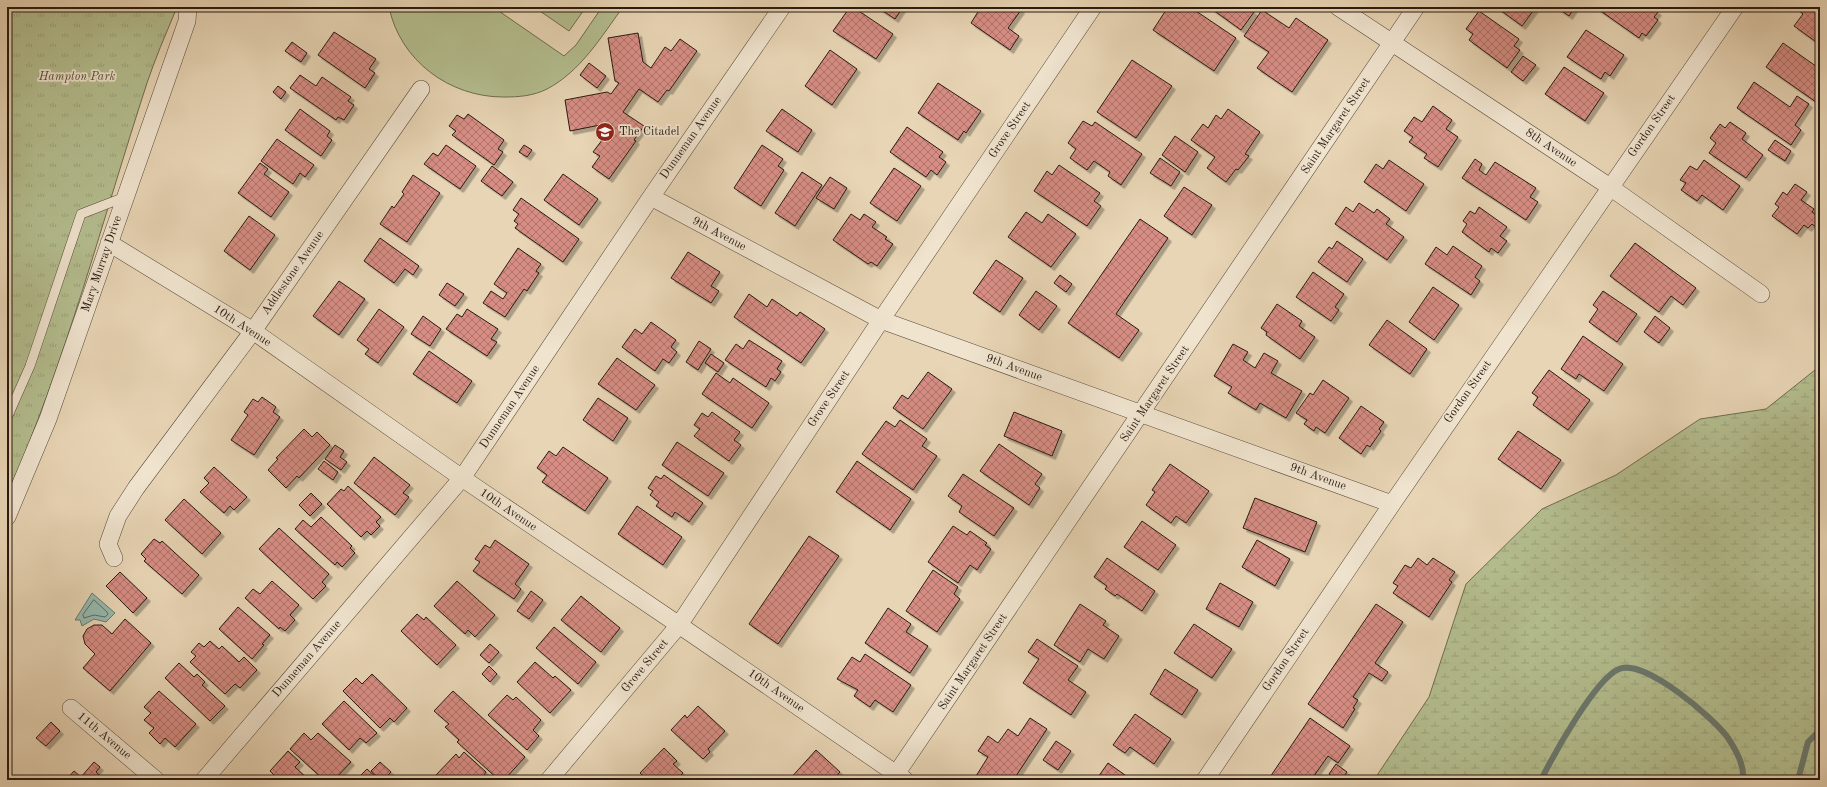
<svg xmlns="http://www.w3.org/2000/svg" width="1827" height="787" viewBox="0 0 1827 787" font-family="'Old Standard TT',serif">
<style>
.green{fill:#b4be8f;stroke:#6e6c50}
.wetland{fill:url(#wetland-marsh);stroke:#6e6c50}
.park{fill:url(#park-tufts);stroke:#6e6c50}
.water{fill:#97b9ae;stroke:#6b796f}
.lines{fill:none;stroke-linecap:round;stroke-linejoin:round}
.shore{stroke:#606a60;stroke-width:1}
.stream{stroke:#6b796f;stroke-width:6}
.building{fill:url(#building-cross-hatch);stroke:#291a11;filter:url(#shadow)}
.service-casing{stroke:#59493a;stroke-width:10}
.minor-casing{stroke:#59493a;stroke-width:18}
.service{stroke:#f0e4cf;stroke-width:9}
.minor{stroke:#f0e4cf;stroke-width:17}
.labels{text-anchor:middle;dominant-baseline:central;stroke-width:3.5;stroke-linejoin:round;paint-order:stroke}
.park-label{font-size:12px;font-style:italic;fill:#534b37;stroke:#f0e4cf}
.street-label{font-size:12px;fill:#291a11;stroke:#f0e4cf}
.poi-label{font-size:12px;fill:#291a11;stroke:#f0e4cf;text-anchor:start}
</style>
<defs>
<pattern id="wetland-marsh" width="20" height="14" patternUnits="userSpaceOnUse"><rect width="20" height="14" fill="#b4be8f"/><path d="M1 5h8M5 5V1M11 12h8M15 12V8" fill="none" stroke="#9ba37a"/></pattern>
<pattern id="park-tufts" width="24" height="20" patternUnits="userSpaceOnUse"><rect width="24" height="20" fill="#b4be8f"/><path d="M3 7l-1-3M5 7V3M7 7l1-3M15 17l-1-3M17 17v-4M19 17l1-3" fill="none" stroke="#9ba37a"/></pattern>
<pattern id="building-cross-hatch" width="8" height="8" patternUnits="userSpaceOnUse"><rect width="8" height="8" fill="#d78d84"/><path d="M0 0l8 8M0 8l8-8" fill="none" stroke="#ae726b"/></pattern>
<filter id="shadow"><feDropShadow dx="3.5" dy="3.5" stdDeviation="0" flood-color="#0004"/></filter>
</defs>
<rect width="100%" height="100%" fill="#e8d5b5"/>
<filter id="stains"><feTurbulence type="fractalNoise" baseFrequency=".005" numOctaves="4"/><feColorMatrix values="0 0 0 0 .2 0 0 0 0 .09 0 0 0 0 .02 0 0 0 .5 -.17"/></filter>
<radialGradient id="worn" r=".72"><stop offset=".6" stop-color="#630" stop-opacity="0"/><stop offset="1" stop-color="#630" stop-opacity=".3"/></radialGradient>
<path class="green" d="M389 7H493L564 56 576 45 602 7H623C601 37 581 71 547 89 533 96 519 97 503 97 450 97 400 61 389 7Z
M534 7H586L569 31Z"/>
<path class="wetland" d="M1820 366V777L1817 780H1374L1429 697 1466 584 1542 509 1616 475 1700 419 1766 409Z"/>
<path class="park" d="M7 7H175V12C165 36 155 59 147 83 102 221 66 362 7 495Z"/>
<path class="water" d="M92 593 115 613 106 622 94 619 82 626 80 620H75Z"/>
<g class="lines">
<path class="shore" d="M94 600 107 612 108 614 105 617 94 615 84 618 83 615Z"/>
<path class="stream" d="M1820 693 1818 699 1820 703
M1541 780C1553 756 1595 679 1619 669 1644 658 1714 718 1728 738 1736 750 1745 766 1743 780
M1798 780 1808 742 1820 730"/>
</g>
<path class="building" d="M850 7H853L893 34 876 59 833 31Z
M877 7H903L895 19Z
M981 7H1017L1021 10 1008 28 1019 36 1010 50 971 23Z
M1168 7H1190L1236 38 1214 71 1153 30Z
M1209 7H1247L1254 12 1241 30Z
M1496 7H1536L1522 26Z
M1556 7H1575L1569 16Z
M1595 7H1651L1658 12 1654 17 1658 20 1646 36 1642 33 1639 38Z
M1800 7H1820L1819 44 1794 26 1803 14 1798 10Z
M1262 10 1289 28 1296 18 1328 40 1292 92 1257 68 1269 52 1244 36Z
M1479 11 1519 39 1514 46 1520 50 1507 68 1469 40 1473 34 1466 29Z
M1586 30 1624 55 1610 76 1605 72 1601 79 1567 57Z
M334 32 376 59 369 69 375 73 365 88 318 55Z
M638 33 643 62 651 68 665 47 671 51 680 39 697 51 669 91 667 90 658 102 639 89 623 112 644 126 634 140 636 141 609 179 592 167 600 156 593 152 609 131 600 125 570 131 565 100 607 92 611 94 619 83 615 81 608 38Z
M292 42 307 53 301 62 285 51Z
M1783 43 1820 69V97L1816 102 1766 67Z
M830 50 857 69 832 105 805 86Z
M1523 56 1536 65 1523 81 1511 72Z
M1132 60 1172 86 1136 138 1097 112Z
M589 63 606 76 597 88 580 75Z
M1564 67 1604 93 1585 121 1545 94Z
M300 75 316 86 322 77 351 97 348 101 354 105 344 120 338 117 336 120 290 88Z
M1754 82 1790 107 1797 96 1809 104 1795 125 1801 130 1791 145 1737 108Z
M938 83 981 111 966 133 964 131 958 140 918 113Z
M278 86 286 92 281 99 273 92Z
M1433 106 1452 120 1446 129 1458 137 1438 167 1424 158 1427 154 1409 142 1413 137 1404 131 1414 117 1422 122Z
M300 109 330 131 327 136 332 140 321 156 285 130Z
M782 109 812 130 798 152 766 131Z
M1228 109 1260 132 1245 154 1249 156 1238 170 1236 169 1226 182 1207 168 1215 157 1191 140 1203 124 1208 128 1216 115 1221 119Z
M468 114 504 140 498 149 503 152 494 165 452 135 456 131 449 126 457 115 464 119Z
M1083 121 1092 126 1095 122 1142 154 1121 185 1108 176 1110 172 1094 161 1087 170 1070 158 1076 149 1068 143Z
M1730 122 1746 133 1742 139 1763 155 1746 178 1709 153 1716 143 1710 138 1720 124 1725 128Z
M907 127 943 152 939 157 946 162 937 175 931 170 926 177 890 152Z
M1175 136 1198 152 1185 172 1162 155Z
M277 139 314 165 305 177 300 173 293 184 261 161Z
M1775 140 1791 151 1785 161 1768 150Z
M446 145 476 166 460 189 424 164 433 153 438 156Z
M524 145 532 150 527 157 519 152Z
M762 145 783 159 778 166 784 170 761 206 734 188Z
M1160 158 1180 172 1171 186 1150 173Z
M1475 159 1482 164 1479 170 1486 175 1495 162 1536 188 1530 197 1538 202 1526 220 1462 178Z
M1389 160 1424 184 1406 211 1364 182 1376 164 1383 169Z
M1704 160 1740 186 1723 210 1702 195 1697 201 1681 190 1686 183 1680 180 1690 166 1697 170Z
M260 163 268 169 264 174 289 192 271 217 238 193Z
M1059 165 1100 193 1094 201 1101 206 1087 226 1034 191 1047 171 1052 175Z
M492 166 513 182 502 196 481 181Z
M894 168 921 186 897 221 870 203Z
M802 172 822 185 795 226 775 213Z
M563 174 598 199 579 225 544 200Z
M413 175 440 193 407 242 380 224 392 206 394 208 404 194 402 192Z
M830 177 847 188 834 209 816 198Z
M1795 184 1807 192 1801 200 1814 209 1812 212 1820 218V226L1818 229 1812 224 1808 228 1804 225 1797 234 1772 216 1779 207 1775 204 1783 192 1787 195Z
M1184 187 1212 205 1192 235 1164 216Z
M521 198 579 239 563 262 515 228 518 224 514 221 519 214 513 210Z
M1359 203 1374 213 1377 209 1390 219 1386 224 1404 237 1387 260 1335 224 1346 207 1353 212Z
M1479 207 1507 227 1500 236 1507 241 1498 253 1491 248 1489 252 1462 232 1467 224 1463 221 1470 211 1475 214Z
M1026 212 1042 223 1048 214 1076 234 1051 267 1008 237Z
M851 214 860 220 864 214 876 222 872 227 887 237 885 239 893 244 877 266 871 262 868 264 833 240Z
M249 216 275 235 250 270 224 251Z
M1140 219 1168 238 1116 314 1139 330 1119 358 1068 323Z
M380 238 419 266 413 275 405 269 394 283 364 261Z
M1337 241 1363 259 1347 282 1318 262 1329 247 1332 249Z
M1635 243 1696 288 1683 305 1671 296 1659 312 1610 276Z
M1453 246 1482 266 1475 277 1480 281 1471 295 1425 264 1436 247 1447 255Z
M518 248 541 264 536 271 539 273 527 291 524 289 505 317 483 303 491 291 503 299 507 293 494 284Z
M688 252 720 272 711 286 719 291 711 303 671 278Z
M996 260 1023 278 1000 312 973 293Z
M1313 272 1344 294 1335 307 1339 310 1331 321 1296 297Z
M1060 275 1072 284 1066 292 1054 283Z
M339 281 365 299 339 335 313 316Z
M447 283 464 294 455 306 439 295Z
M1433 287 1459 305 1434 340 1409 322Z
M1036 291 1057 306 1039 330 1019 315Z
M1603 291 1637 314 1617 342 1589 322 1598 309 1593 305Z
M749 294 767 307 772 299 797 316 800 312 825 329 801 363 734 317Z
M1277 304 1302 321 1299 326 1315 337 1300 359 1266 335 1267 332 1261 328Z
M379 309 404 327 378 363 365 354 369 349 357 340Z
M467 309 498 329 491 339 497 342 487 356 446 329 457 314 462 317Z
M423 316 441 329 430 346 411 334Z
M1655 316 1670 328 1659 343 1644 332Z
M1387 320 1427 349 1410 374 1369 345Z
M651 322 676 340 671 347 677 352 669 363 663 359 655 371 622 347 635 329 642 334Z
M1583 336 1623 364 1604 391 1579 374 1576 379 1561 369Z
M749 340 782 361 777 369 781 372 775 381 771 378 766 387 725 360 736 344 743 349Z
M699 341 711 349 698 370 686 362Z
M1233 344 1248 352 1243 360 1255 368 1264 353 1278 361 1271 373 1302 391 1286 418 1260 403 1256 410 1228 393 1232 387 1214 376Z
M429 351 472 381 457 403 413 374Z
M711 354 724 363 718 372 705 363Z
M617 358 655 385 636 410 598 384Z
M1549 370 1590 400 1568 430 1533 405 1538 397 1532 393Z
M928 372 952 389 923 429 893 408 902 395 908 399Z
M716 373 730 383 733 378 769 403 752 428 702 394Z
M1323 380 1349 398 1325 433 1316 427 1314 431 1304 424 1307 420 1296 413 1310 393 1313 395Z
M262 397 276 407 273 412 280 417 254 455 231 440 248 415 244 412 253 399 258 402Z
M598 398 628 418 613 441 583 420Z
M1361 406 1384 422 1379 429 1381 431 1370 447 1367 445 1361 454 1339 438Z
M712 412 740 432 734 440 741 445 729 461 694 436 700 429 694 425 702 413 708 417Z
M1014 412 1062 431 1052 456 1004 436Z
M900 420 927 439 922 446 937 456 913 490 862 454 886 421 895 427Z
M304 429 312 437 317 432 330 445 299 478 297 476 286 488 268 470 278 459 276 458Z
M1518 431 1561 460 1541 489 1498 459Z
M677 442 724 473 708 496 662 465Z
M999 444 1042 474 1035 484 1040 488 1029 505 980 471Z
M335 445 344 451 340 457 347 462 341 470 325 459Z
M563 447 608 478 585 511 542 482 547 475 537 468 549 451 556 456Z
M374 457 410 485 403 493 409 497 395 515 354 483Z
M324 461 338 472 333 480 318 469Z
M857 461 911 499 890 530 836 492Z
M1170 464 1209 491 1186 523 1176 516 1171 523 1146 505 1155 492 1152 490Z
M214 467 247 497 234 510 230 506 224 513 200 492 209 483 204 478Z
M963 474 1014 508 994 536 959 512 962 506 948 496Z
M664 475 703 503 689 522 675 512 672 517 656 506 659 502 650 495 653 491 648 488 656 476 661 479Z
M348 486 381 517 376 522 380 526 371 535 367 531 361 537 327 504 341 489 344 491Z
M311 493 322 504 310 516 299 505Z
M1255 498 1317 522 1305 552 1243 528Z
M184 499 221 533 202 554 165 520Z
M637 506 682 537 663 565 618 534Z
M321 517 352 546 350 548 355 553 342 567 337 562 335 565 295 529 303 520 311 527Z
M1142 521 1176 545 1158 570 1124 547Z
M953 526 967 535 970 531 987 543 985 545 991 549 977 570 970 565 958 583 928 562Z
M279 528 329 574 322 582 326 586 313 599 259 549Z
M809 536 839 556 778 644 749 624Z
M154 539 160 543 162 541 199 575 182 594 144 561 146 559 141 554Z
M495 540 529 564 515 584 521 589 514 599 473 571 480 562 475 559 485 545 490 548Z
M1257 540 1290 559 1275 586 1242 567Z
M1107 558 1155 591 1142 611 1117 594 1115 596 1105 589 1107 586 1094 577Z
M1418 558 1427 565 1433 558 1455 572 1449 580 1452 582 1429 617 1393 593 1398 586 1393 583 1405 565 1411 568Z
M933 570 958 587 954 594 960 599 937 632 906 611Z
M120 572 147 598 133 613 106 586Z
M272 581 299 605 290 615 295 620 285 631 280 627 279 629 245 598 253 589 260 594Z
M457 581 495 615 475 637 468 630 465 634 434 606Z
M1220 583 1253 602 1239 627 1206 609Z
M531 591 543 600 529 619 517 611Z
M581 596 620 628 601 652 561 620Z
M1080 604 1106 621 1103 625 1119 636 1104 659 1088 649 1080 662 1054 645Z
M1376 604 1403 622 1375 663 1388 672 1382 681 1369 673 1353 697 1358 700 1353 708 1355 709 1343 728 1308 704Z
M238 607 270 635 262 644 264 645 252 659 219 629Z
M888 608 911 624 906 632 928 646 910 673 865 643Z
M417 614 424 620 426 617 456 645 437 665 401 631Z
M125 619 151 643 110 691 83 668 95 654 85 644 83 636 87 629 94 625H102L112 634Z
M1194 624 1232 649 1212 678 1174 653Z
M554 627 596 662 578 684 536 648Z
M1037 639 1078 666 1068 680 1086 692 1071 715 1023 683 1039 659 1028 652Z
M210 641 219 649 222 646 239 662 244 657 257 670 240 688 235 684 225 694 190 662 196 656 191 652 199 643 204 647Z
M490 644 499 652 489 663 480 655Z
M865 654 911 685 893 712 875 700 870 707 854 696 858 690 837 679 852 657 860 662Z
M535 662 553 678 555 676 571 690 550 713 517 682Z
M179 663 194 677 197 674 205 682 202 685 225 706 210 721 165 678Z
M489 666 497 674 490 682 482 674Z
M1165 669 1198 690 1182 715 1150 694Z
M372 674 407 708 394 722 390 718 380 728 343 691 356 678 362 684Z
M159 691 196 724 175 747 165 738 160 744 149 733 154 728 144 720 151 713 144 707Z
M453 691 525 757 504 780H499L457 742 459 740 445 727 449 724 434 711Z
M507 695 513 700 516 697 541 720 533 730 539 736 527 750 488 715Z
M344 701 377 733 366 743 360 738 349 750 322 724Z
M698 706 725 731 708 749 710 752 703 759 671 730 685 715 687 718Z
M1135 714 1171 739 1154 764 1130 747 1125 753 1113 745Z
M1030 718 1047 729 1016 776 1022 780H997L994 779V780H981L976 776 988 757 978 751 988 736 998 743 1008 729 1018 736Z
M1310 718 1350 746 1338 763 1328 756 1311 780H1268Z
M51 722 60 731 46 746 36 738Z
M304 733 311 740 318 733 351 762 334 780H324L290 749Z
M1056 741 1071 751 1058 770 1043 760Z
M664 748 677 761 673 764 683 773 676 780H648L640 773Z
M816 750 840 772 833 780H789Z
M288 751 300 762 295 767 309 780H271L275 776 270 771Z
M464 752 486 772 484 775 489 780H442L436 775 456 754 459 758Z
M94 762 100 767 96 772 105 780H66L74 771 81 777Z
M380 762 391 772 383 780H381L371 771Z
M1108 763 1132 780H1096Z
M1336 764 1347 772 1341 780H1337L1329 774Z
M367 769 379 780H356Z"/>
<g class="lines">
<g class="service-casing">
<path id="service" d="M7 418 30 366 81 214 125 197"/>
</g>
<g class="minor-casing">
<path id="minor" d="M1338 7 1610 187 1761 294
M651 197 881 320 1392 504
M109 243 253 331 462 478 679 625 905 780
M7 517 48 419 187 21 188 7
M114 558 108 544 118 516 136 488 253 331 421 89
M71 708 156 780
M204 780 462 478 651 197 782 7
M549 780 679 625 881 320 1093 7
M892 780 1416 7
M1205 780 1392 504 1735 7"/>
</g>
<use href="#service" class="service"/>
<use href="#minor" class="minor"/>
</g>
<defs>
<g id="university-disc" transform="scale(1)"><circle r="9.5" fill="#8f2418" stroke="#f0e4cf"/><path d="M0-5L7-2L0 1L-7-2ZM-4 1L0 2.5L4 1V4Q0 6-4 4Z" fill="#fff"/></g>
</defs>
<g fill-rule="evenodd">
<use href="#university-disc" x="605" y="132"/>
</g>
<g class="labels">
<g class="park-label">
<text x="77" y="77">Hampton Park</text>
</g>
<g class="street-label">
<text transform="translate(1336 126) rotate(-56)">Saint Margaret Street</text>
<text transform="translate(1652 126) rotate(-55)">Gordon Street</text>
<text transform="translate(1010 130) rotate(-56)">Grove Street</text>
<text transform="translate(691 138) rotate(-55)">Dunneman Avenue</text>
<text transform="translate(1551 148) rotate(34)">8th Avenue</text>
<text transform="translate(719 234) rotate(28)">9th Avenue</text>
<text transform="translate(102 264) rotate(-71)">Mary Murray Drive</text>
<text transform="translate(293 273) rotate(-55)">Addlestone Avenue</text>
<text transform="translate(242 326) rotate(33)">10th Avenue</text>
<text transform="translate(1014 368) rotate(20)">9th Avenue</text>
<text transform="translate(1468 392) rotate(-55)">Gordon Street</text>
<text transform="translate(1155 394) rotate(-56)">Saint Margaret Street</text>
<text transform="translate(829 399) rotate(-56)">Grove Street</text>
<text transform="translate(510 407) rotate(-56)">Dunneman Avenue</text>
<text transform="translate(1318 477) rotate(20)">9th Avenue</text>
<text transform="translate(508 510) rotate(34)">10th Avenue</text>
<text transform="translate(307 659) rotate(-49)">Dunneman Avenue</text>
<text transform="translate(1286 660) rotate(-56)">Gordon Street</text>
<text transform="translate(973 662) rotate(-56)">Saint Margaret Street</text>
<text transform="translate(645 666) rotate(-50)">Grove Street</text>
<text transform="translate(776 691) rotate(35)">10th Avenue</text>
<text transform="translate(104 736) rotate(40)">11th Avenue</text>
</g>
<g class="poi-label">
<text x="619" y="132">The Citadel</text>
</g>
</g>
<rect width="1827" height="787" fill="none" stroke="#e8d5b5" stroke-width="24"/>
<rect x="8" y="8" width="1811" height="771" fill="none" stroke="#291a11" stroke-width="2"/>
<rect x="12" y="12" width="1803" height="763" fill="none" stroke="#291a11"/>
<rect width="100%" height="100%" filter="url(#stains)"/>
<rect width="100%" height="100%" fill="url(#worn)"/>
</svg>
